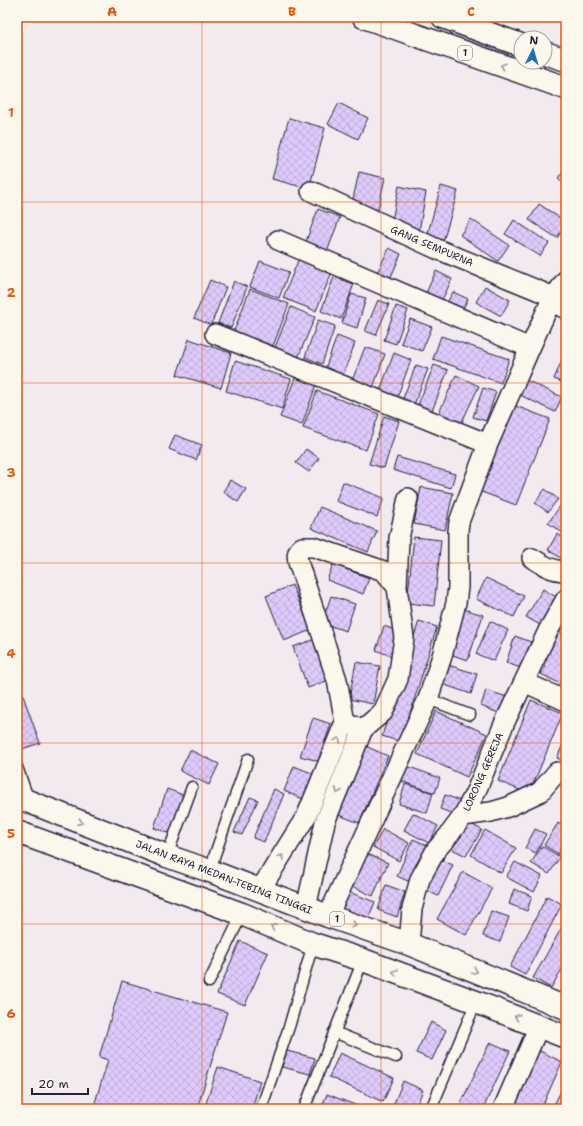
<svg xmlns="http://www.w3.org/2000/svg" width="583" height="1126" viewBox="0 0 583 1126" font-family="'Shantell Sans',sans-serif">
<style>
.building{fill:url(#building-cross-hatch);stroke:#22223b}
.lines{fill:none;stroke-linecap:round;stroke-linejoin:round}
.lane-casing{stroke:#22223b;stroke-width:13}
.street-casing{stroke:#22223b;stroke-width:22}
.highway-casing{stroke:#22223b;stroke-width:25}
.lane{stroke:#fbf7ec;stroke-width:10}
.street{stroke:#fbf7ec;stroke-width:19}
.highway{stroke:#fbf7ec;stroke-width:22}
.oneway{stroke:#99979c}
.grid{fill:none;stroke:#e8590c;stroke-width:1;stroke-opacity:0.55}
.labels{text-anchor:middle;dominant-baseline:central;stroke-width:4;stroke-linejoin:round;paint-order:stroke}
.shield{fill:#fbf7ec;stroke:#636270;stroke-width:1}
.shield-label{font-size:9px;font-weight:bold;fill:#22223b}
.street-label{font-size:10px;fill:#22223b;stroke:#fbf7ec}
.neatline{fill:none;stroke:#e8590c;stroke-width:1.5}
.grid-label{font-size:13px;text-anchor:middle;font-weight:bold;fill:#e8590c}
</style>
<defs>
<pattern id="building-cross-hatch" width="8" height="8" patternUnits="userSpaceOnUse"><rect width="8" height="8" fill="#dfcafb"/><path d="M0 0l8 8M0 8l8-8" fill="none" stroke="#bfadd8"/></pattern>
</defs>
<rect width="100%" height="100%" fill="#f3eaf0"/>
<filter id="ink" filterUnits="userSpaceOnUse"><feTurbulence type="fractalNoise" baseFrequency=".025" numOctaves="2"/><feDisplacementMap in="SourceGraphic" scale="8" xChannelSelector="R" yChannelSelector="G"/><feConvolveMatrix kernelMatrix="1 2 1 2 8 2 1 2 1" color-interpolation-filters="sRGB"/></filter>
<g filter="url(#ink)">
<path class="building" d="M339 103 368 118 358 139 328 124Z
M289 118 325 128 309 189 272 179Z
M566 169V185L558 178Z
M359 172 385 178 377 214 351 208Z
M399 186 426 192 419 231 391 225Z
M441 186 458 191 442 245 426 240Z
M539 204 566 222V224L557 238 529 220Z
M318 209 340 217 327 252 305 244Z
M471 219 509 245 498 261 460 235Z
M514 220 549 243 540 256 505 234Z
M389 248 401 254 390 279 377 273Z
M299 258 332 272 316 311 283 298Z
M260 261 289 272 279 298 250 287Z
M436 271 452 279 442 300 426 293Z
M334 277 354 284 341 319 321 311Z
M210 280 226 287 211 325 194 318Z
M234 281 247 287 231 328 218 323Z
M485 286 510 300 501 316 476 302Z
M250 289 289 304 273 346 234 331Z
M453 292 468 299 459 316 444 308Z
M351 294 366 298 357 328 342 323Z
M378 300 389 304 376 335 365 331Z
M396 306 408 310 396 344 384 340Z
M291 307 315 317 297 360 274 350Z
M410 319 432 327 422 351 401 343Z
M318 320 335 326 322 364 305 357Z
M337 336 355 343 343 375 325 369Z
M441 336 509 359 501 383 433 359Z
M189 339 231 353 221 388 177 375Z
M365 347 385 354 373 388 352 381Z
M394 353 411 360 395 403 378 396Z
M562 360 566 362V384L554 379Z
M235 361 291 379 282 409 226 391Z
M416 365 428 369 412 410 400 406Z
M434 365 448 370 432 411 418 405Z
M456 375 479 386 460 426 438 415Z
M295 378 316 385 302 425 280 417Z
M524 379 562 397 555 412 518 394Z
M483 388 496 392 486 421 473 417Z
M317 391 379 414 366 450 303 428Z
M513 405 550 419 516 505 479 491Z
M384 416 399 421 384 468 369 464Z
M175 435 202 445 196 460 169 449Z
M306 449 319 458 309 472 296 463Z
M397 457 455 474 451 488 393 470Z
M230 480 246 489 238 502 223 492Z
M343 482 384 498 377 517 336 501Z
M421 487 453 493 445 530 414 524Z
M545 489 558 499 548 512 535 503Z
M566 498V535L548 523Z
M320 507 377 531 368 552 311 528Z
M557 534 566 539V561L548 550Z
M414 537 441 540 434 606 407 603Z
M333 564 369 578 363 594 327 580Z
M486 578 524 596 514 617 476 599Z
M292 585 311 630 284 641 266 596Z
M543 589 556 597 540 625 526 617Z
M331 596 355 604 346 631 322 623Z
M461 608 483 615 468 660 446 653Z
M419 621 437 627 401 742 382 736Z
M490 621 508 630 494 661 476 654Z
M384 626 401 632 393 657 376 650Z
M556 631 566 635V674L561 684 541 674 545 666 540 664Z
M515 636 531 642 521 668 506 663Z
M318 638 334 678 308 688 293 647Z
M356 662 380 666 373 704 349 699Z
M445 664 477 674 471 694 439 683Z
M17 679 40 743 22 749 17 737Z
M486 690 507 697 501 714 481 706Z
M531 700 563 713 529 794 498 781Z
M436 711 487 734 467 777 417 754Z
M313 718 331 724 318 761 300 756Z
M566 737V762L557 758Z
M363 745 388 756 359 823 334 813Z
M190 750 219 764 209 785 180 771Z
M404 765 440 778 435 793 398 780Z
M294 766 314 774 303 799 284 791Z
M405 784 433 793 427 813 399 804Z
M167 789 186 796 172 834 154 828Z
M274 789 284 794 264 842 253 838Z
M445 795 461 801 456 815 440 809Z
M250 797 258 800 242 835 234 832Z
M413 813 438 826 429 843 404 830Z
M468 822 482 830 466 856 452 849Z
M558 823 566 828V841L558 854 544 845Z
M383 829 409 843 399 861 373 847Z
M535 829 546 834 536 853 525 848Z
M485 830 516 848 501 873 471 855Z
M413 839 429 846 412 883 397 876Z
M542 846 560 857 549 874 531 863Z
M361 851 388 863 373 896 347 884Z
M441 860 453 865 438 896 426 890Z
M515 862 542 876 534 892 506 877Z
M463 872 492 888 466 935 437 919Z
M386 885 405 892 397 917 378 910Z
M514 889 532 896 527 911 509 904Z
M346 891 375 902 368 919 339 908Z
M547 896 562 904 525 975 510 967Z
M491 911 509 917 500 942 483 936Z
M566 920V962L551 988 533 978Z
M240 941 268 953 245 1005 217 994Z
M122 981 227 1012 197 1109H93L108 1060 99 1057Z
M431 1022 446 1030 432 1060 416 1053Z
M490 1042 510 1051 483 1109H458Z
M538 1050 562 1062 541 1109H520L512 1106Z
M287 1051 315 1058 310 1074 282 1067Z
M340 1053 394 1078 383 1102 329 1077Z
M218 1067 260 1081 252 1109H204Z
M403 1081 423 1090 415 1109H400L393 1106Z
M566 1081V1109H552Z
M327 1094 365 1109H321Z"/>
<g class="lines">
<g class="lane-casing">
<path id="lane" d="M428 699 470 715
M17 767 29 801
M167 856 192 787
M210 871 215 854 248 759
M209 982 242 914
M334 1032 396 1057
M261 1109 289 1027 313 944
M304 1109 363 960
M431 1109 476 1002"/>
</g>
<g class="street-casing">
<path id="street" d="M311 191 437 249 554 297
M278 240 530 348
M551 301 566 309
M215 334 488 444
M532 558C543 565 552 571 566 571
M524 682 566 701
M345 722 363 729 383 712 398 679 404 638 397 587 399 538 408 498
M463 816 491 812 508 807 540 792 557 772
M260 890 307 815 345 722 337 680 298 562C297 556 296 552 302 547H314L384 571 397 587
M306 908 325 822 363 729
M328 916 428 699 442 656 456 603 458 587V531L459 522 488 444 530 348 551 301 566 280
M409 944 412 909 420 879 436 850 449 835 463 816 477 789 504 724 548 631 566 599
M503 1109 539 1026"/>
</g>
<g class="highway-casing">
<path id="highway" d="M364 17 566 88
M443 17 521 45
M545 53 566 60
M17 797 167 856 210 871 328 916 409 944 566 1008
M17 832 242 914 313 944 363 960 476 1002 566 1037"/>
</g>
<use href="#lane" class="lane"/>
<use href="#street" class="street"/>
<use href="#highway" class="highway"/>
</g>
<defs><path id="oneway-chevron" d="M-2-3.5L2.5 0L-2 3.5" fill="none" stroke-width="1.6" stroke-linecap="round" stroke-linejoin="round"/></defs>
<g class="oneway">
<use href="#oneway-chevron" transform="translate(503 66) rotate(-161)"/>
<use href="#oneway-chevron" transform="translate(338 740) rotate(-68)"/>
<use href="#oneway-chevron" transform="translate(338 791) rotate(112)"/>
<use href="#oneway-chevron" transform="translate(80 822) rotate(21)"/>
<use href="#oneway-chevron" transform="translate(281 857) rotate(-58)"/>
<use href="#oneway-chevron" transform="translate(354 925) rotate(19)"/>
<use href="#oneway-chevron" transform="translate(273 927) rotate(-157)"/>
<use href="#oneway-chevron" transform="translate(475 971) rotate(22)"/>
<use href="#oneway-chevron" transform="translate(395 972) rotate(-160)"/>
<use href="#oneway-chevron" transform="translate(517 1017) rotate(-159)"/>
</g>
</g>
<path class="grid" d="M202 17V1109M381 17V1109M17 202H566M17 383H566M17 563H566M17 743H566M17 924H566"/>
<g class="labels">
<g class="shield">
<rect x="458" y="46" width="14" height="14" rx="3"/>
<rect x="330" y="912" width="14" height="14" rx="3"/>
</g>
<g class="shield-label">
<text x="465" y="53">1</text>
<text x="337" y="919">1</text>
</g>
<g class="street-label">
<text transform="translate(432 246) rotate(23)">GANG SEMPURNA</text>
<text transform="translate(483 772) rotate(-66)">LORONG GEREJA</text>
<text transform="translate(224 877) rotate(21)">JALAN RAYA MEDAN-TEBING TINGGI</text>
</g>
</g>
<rect width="583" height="1126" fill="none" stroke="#fbf7ec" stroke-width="44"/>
<g transform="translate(533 50) rotate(5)"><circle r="19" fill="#fbf7ec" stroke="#a4a2a5"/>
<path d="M0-3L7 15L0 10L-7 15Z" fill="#1f6fb2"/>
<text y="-6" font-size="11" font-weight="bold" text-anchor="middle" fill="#22223b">N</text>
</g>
<path d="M32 1088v6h56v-6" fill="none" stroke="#22223b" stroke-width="2"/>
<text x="38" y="1088" font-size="12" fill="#22223b" stroke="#fbf7ec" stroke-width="3" paint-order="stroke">20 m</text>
<rect x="22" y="22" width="539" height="1082" class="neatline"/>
<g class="grid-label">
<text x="112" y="16">A</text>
<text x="292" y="16">B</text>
<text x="471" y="16">C</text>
<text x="11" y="117">1</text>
<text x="11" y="297">2</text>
<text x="11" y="477">3</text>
<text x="11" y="658">4</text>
<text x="11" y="838">5</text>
<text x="11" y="1018">6</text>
</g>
</svg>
